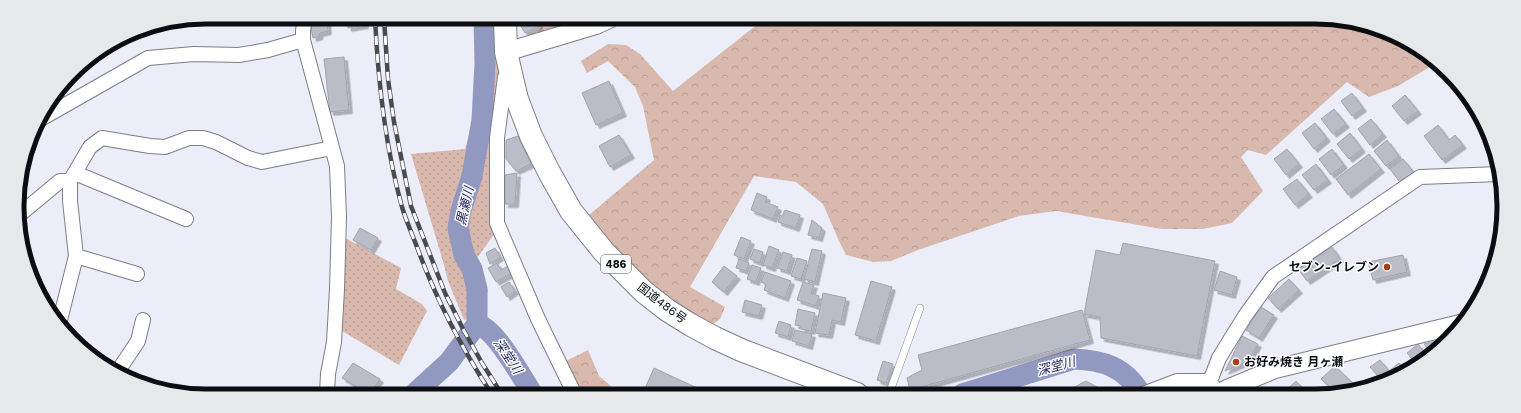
<svg xmlns="http://www.w3.org/2000/svg" width="1521" height="413" viewBox="0 0 1521 413" font-family="'Work Sans','Noto Sans JP',sans-serif">
<style>
.grass{fill:url(#grass-dots)}
.forest{fill:url(#forest-crowns)}
.lines{fill:none;stroke-linecap:round;stroke-linejoin:round}
.river{stroke:#9299c1;stroke-width:21}
.building{fill:#babcc8;stroke:#a2a4af;filter:url(#shadow)}
.service-casing{stroke:#7c7e88;stroke-width:8}
.minor-casing{stroke:#7c7e88;stroke-width:16}
.tertiary-casing{stroke:#7c7e88;stroke-width:20}
.trunk-casing{stroke:#7c7e88;stroke-width:24}
.service{stroke:#fff;stroke-width:7}
.minor{stroke:#fff;stroke-width:14}
.tertiary{stroke:#fff;stroke-width:18}
.trunk{stroke:#fff;stroke-width:22}
.rail-casing{stroke:#4a4b51;stroke-width:4.5}
.rail{stroke:#fafbfd;stroke-width:3;stroke-dasharray:9;stroke-linecap:butt}
.poi-dot{fill:#a54014;stroke:#fafbfd;stroke-width:1.5}
.labels{text-anchor:middle;dominant-baseline:central;stroke-width:3;stroke-linejoin:round;paint-order:stroke}
.shield{fill:#fafbfd;stroke:#535457;stroke-width:1}
.shield-label{font-size:11px;font-weight:bold;fill:#0c0d10}
.poi-label{font-size:12px;font-weight:bold;fill:#0c0d10;stroke:#fafbfd;text-anchor:end}
.street-label{font-size:12px;fill:#0c0d10;stroke:#fafbfd}
.water-label{font-size:13px;font-style:italic;fill:#242659;stroke:#fafbfd}
.rim{fill:none;stroke:#0c0d10;stroke-width:5}
</style>
<defs>
<pattern id="grass-dots" width="8" height="8" patternUnits="userSpaceOnUse"><rect width="8" height="8" fill="#d9b9ad"/><path d="M2 2h.1M6 6h.1" fill="none" stroke="#b99e94" stroke-width="1.8" stroke-linecap="round"/></pattern>
<pattern id="forest-crowns" width="20" height="18" patternUnits="userSpaceOnUse"><rect width="20" height="18" fill="#d9b9ad"/><path d="M2 6a3 3 0 1 1 6 0M12 15a3 3 0 1 1 6 0" fill="none" stroke="#b99e94"/></pattern>
<filter id="shadow"><feDropShadow dx="3.5" dy="3.5" stdDeviation="0" flood-color="#0004"/></filter>
</defs>
<rect width="100%" height="100%" fill="#ebedf9"/>
<path class="grass" d="M475 18H498L502 79 495 233 475 261 488 291 479 315 464 320 448 281 444 265 411 154 465 149 476 110 477 56Z
M345 238 401 268 396 289 422 304 427 311 399 365 342 331Z"/>
<path class="forest" d="M547 18H586L555 34 534 38Z
M764 19 1351 21 1420 49 1435 64 1398 86 1369 97 1347 82 1266 155 1248 150 1241 157 1263 191 1232 223 1203 229H1162L1056 211 1019 216 918 250 891 261 873 262 846 255 839 241 823 204 796 182 754 176 690 287 725 307 720 319 713 324C692 312 668 301 650 285 626 265 607 239 588 216L654 160 643 106 635 87 608 61 587 73 581 61 608 44 626 45 640 54 673 91Z
M588 350 599 376 619 393H580L564 362Z"/>
<g class="lines">
<path class="river" d="M477 324C496 329 521 376 532 393
M415 393 449 362 477 324V289L472 269 464 255 458 228 461 211 472 176 482 120 485 63 484 18
M962 394 1074 359C1103 360 1125 367 1141 394"/>
</g>
<path class="building" d="M346 17H364L365 25 348 28Z
M529 18H537L539 26 525 33 519 23Z
M327 21 328 31 320 33 319 36 313 38 310 23Z
M344 57 349 110 330 112 324 59Z
M609 81 623 113 596 125 582 93Z
M1352 93 1363 108 1352 116 1341 101Z
M1405 95 1418 111 1404 121 1392 106Z
M1334 109 1346 124 1333 134 1321 119Z
M1371 119 1383 134 1370 145 1358 129Z
M1315 123 1327 138 1314 149 1302 133Z
M1438 125 1449 140 1455 135 1463 145 1442 160 1424 136Z
M1350 133 1362 149 1349 159 1337 144Z
M619 135 631 155 610 167 599 146Z
M518 136 531 164 516 171 506 159V140Z
M1387 140 1399 156 1386 166 1374 151Z
M1287 149 1299 164 1286 175 1274 159Z
M1332 149 1344 165 1331 175 1319 159Z
M1493 151 1500 168H1494Z
M1369 154 1381 169 1348 195 1336 179Z
M1403 159 1415 174 1402 185 1390 169Z
M1316 164 1328 180 1314 190 1302 175Z
M517 173 515 204H505V175Z
M1297 179 1309 194 1295 205 1283 189Z
M757 193 767 197 765 202 778 207 773 219 751 210Z
M785 210 800 215 796 228 778 222 780 215 782 216Z
M812 220 822 228 819 238 808 235Z
M360 228 378 238 371 250 353 240Z
M741 237 751 241 744 259 734 255Z
M1123 243 1215 261 1197 356 1101 338 1100 317 1084 314 1096 250 1120 255Z
M769 246 779 250 772 268 763 265Z
M1332 247 1340 259 1307 281 1298 269Z
M495 248 500 257 490 264 486 253Z
M754 249 763 252 760 263 750 259Z
M812 249 822 251 815 282 804 279Z
M783 252 792 255 787 271 777 268Z
M1403 255 1407 272 1373 280 1368 262Z
M797 258 807 261 801 279 791 276Z
M739 259 749 263 746 271 736 268Z
M497 263 501 270 508 266 512 273 496 282 488 268Z
M752 265 761 268 756 282 747 279Z
M724 266 737 276 724 292 712 282Z
M1220 271 1237 277 1232 295 1214 290Z
M765 272 791 281 785 298 764 290 766 284 761 282Z
M1289 279 1299 290 1278 309 1268 298Z
M871 281 892 287 876 341 855 335Z
M509 282 515 291 507 297 501 287Z
M803 282 814 285 811 293 819 296 816 306 797 300Z
M823 293 846 298 841 322 832 320 829 335 815 333Z
M745 300 762 305 759 316 742 312Z
M1261 307 1274 315 1259 338 1246 330Z
M798 309 815 313 811 331 801 329V326L795 325Z
M1082 310 1090 340 910 390 907 378 922 370 918 355Z
M779 321 791 325 788 337 775 333Z
M795 330 812 334 809 346 792 341Z
M1242 336 1258 344 1248 361 1225 371Z
M1446 339 1448 341 1431 353 1424 344Z
M1418 344 1427 356 1416 364 1407 353Z
M1380 360 1389 371 1399 363 1405 371 1398 377 1382 381 1370 367Z
M883 361 893 364 886 383 877 380Z
M353 363 380 379 371 393H367L342 378Z
M1335 366 1354 384 1346 392 1339 394H1337L1321 379Z
M654 368 708 393H643Z
M1370 380 1373 384 1361 388Z
M1086 381 1110 394H1061Z
M1296 381 1309 394H1287L1284 392Z"/>
<g class="lines">
<g class="service-casing">
<path id="service" d="M889 394 920 308"/>
</g>
<g class="minor-casing">
<path id="minor" d="M305 17 303 31V40L337 166 339 217 337 289 334 342 328 374 327 393
M511 74 505 77 497 138V223L538 319 574 393
M39 120 148 58 194 54 239 55 268 50 303 40
M75 173 186 219
M19 215 60 181H70
M76 256 137 274
M59 324 76 256 70 201V181L90 147 102 138 150 146 165 147 189 138H203L216 142 248 158 262 162 332 148
M118 371 138 341 143 320
M1210 381 1219 358 1245 316 1273 277 1420 177 1500 174
M1143 394 1177 381H1210L1214 388"/>
</g>
<g class="tertiary-casing">
<path id="tertiary" d="M506 52 596 25 611 18
M1218 394 1227 389 1275 369 1460 324"/>
</g>
<g class="trunk-casing">
<path id="trunk" d="M505 18 506 52 511 74 517 99 531 136 549 172 571 211 604 252 644 292 667 310 691 325 715 338 741 350 857 394"/>
</g>
<use href="#service" class="service"/>
<use href="#minor" class="minor"/>
<use href="#tertiary" class="tertiary"/>
<use href="#trunk" class="trunk"/>
<g class="rail-casing">
<path id="rail" d="M375 18C378 81 385 146 402 207 406 220 412 234 417 247 436 299 461 347 491 393
M384 18 388 79 394 122 411 206 445 293 463 329 482 363 501 393"/>
</g>
<use href="#rail" class="rail"/>
</g>
<g class="poi-dot">
<circle cx="1387" cy="267" r="4"/>
<circle cx="1236" cy="362" r="4"/>
</g>
<g class="labels">
<rect class="shield" x="601" y="255" width="30" height="18" rx="3"/>
<g class="shield-label">
<text x="616" y="264">486</text>
</g>
<g class="poi-label">
<text x="1379" y="267">セブン-イレブン</text>
<text x="1244" y="362" text-anchor="start">お好み焼き 月ヶ瀬</text>
</g>
<g class="street-label">
<text transform="translate(662 303) rotate(37)">国道486号</text>
</g>
<g class="water-label">
<text transform="translate(465 206) rotate(-77)">黒瀬川</text>
<text transform="translate(508 356) rotate(56)">深堂川</text>
<text transform="translate(1056 366) rotate(-15)">深堂川</text>
</g>
</g>
<path d="M0 0H1521V413H0ZM206 24H1315A182 182 0 0 1 1497 206V207A182 182 0 0 1 1315 389H206A182 182 0 0 1 24 207V206A182 182 0 0 1 206 24Z" fill="#e7e8ea" fill-rule="evenodd"/>
<path class="rim" d="M206 24H1315A182 182 0 0 1 1497 206V207A182 182 0 0 1 1315 389H206A182 182 0 0 1 24 207V206A182 182 0 0 1 206 24Z"/>
</svg>
